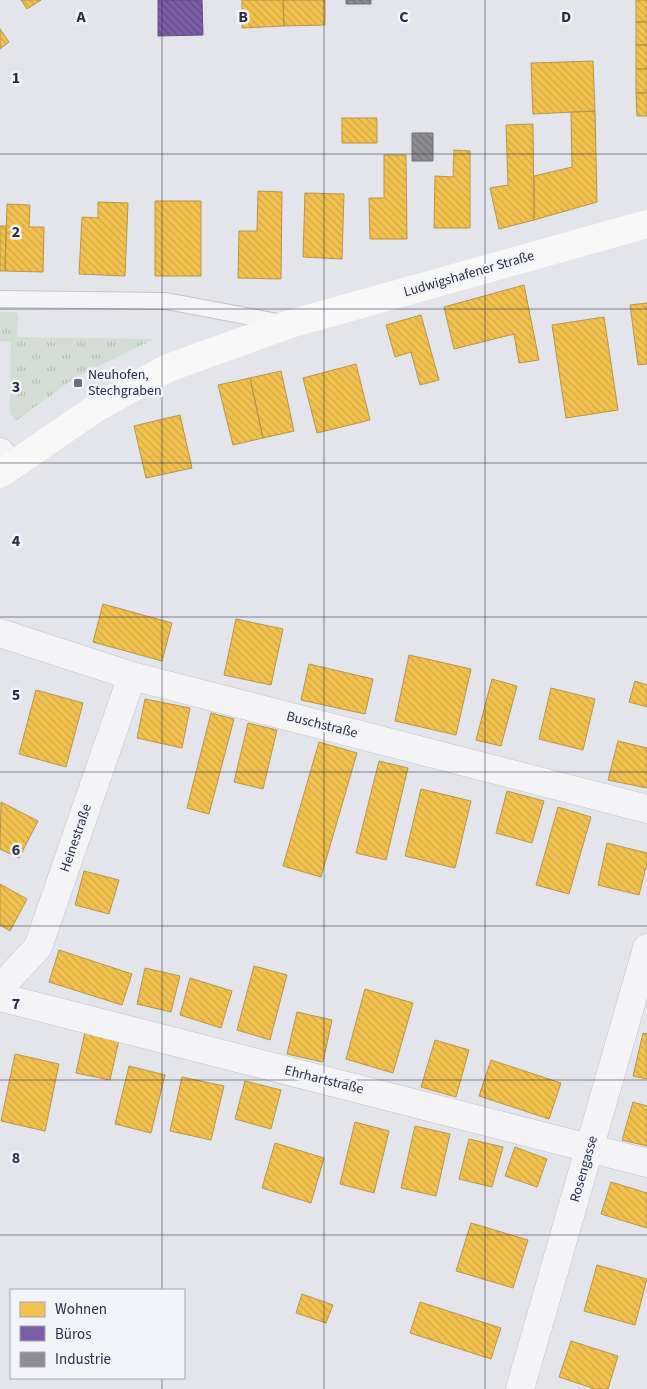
<svg xmlns="http://www.w3.org/2000/svg" width="647" height="1389" viewBox="0 0 647 1389" font-family="'Source Sans 3',sans-serif">
<style>
.grass{fill:url(#grass-tufts)}
.homes{fill:url(#homes-back-hatch);stroke:#b5954c}
.offices{fill:url(#offices-back-hatch);stroke:#62508a}
.industry{fill:url(#industry-back-hatch);stroke:#6f707b}
.lines{fill:none;stroke-linecap:round;stroke-linejoin:round}
.lane-casing{stroke:#c2c3c8;stroke-width:18}
.street-casing{stroke:#c2c3c8;stroke-width:29}
.lane{stroke:#f4f4f7;stroke-width:16}
.street{stroke:#f4f4f7;stroke-width:28}
.secondary{stroke:#f8f8f8;stroke-width:28}
.grid{fill:none;stroke:#282e46;stroke-width:1;stroke-opacity:0.55}
.poi-dot{fill:#6a6e7f;stroke:#f3f4f9;stroke-width:2}
.labels{text-anchor:middle;dominant-baseline:central;stroke-width:5;stroke-linejoin:round;paint-order:stroke}
.street-label{font-size:14px;fill:#282e46;stroke:#f3f4f9}
.poi-label{font-size:14px;fill:#282e46;stroke:#f3f4f9;text-anchor:start}
.grid-label{font-size:16px;text-anchor:middle;font-weight:bold;fill:#282e46;stroke:#f3f4f9;stroke-width:5;stroke-linejoin:round;paint-order:stroke}
</style>
<defs>
<pattern id="grass-tufts" width="24" height="20" patternUnits="userSpaceOnUse" patternTransform="scale(1.25)"><rect width="24" height="20" fill="#d2ddd5"/><path d="M3 7l-1-3M5 7V3M7 7l1-3M15 17l-1-3M17 17v-4M19 17l1-3" fill="none" stroke="#b4beb8"/></pattern>
<pattern id="homes-back-hatch" width="6" height="6" patternUnits="userSpaceOnUse" patternTransform="scale(1.25)"><rect width="6" height="6" fill="#f2c14e"/><path d="M-1 5l2 2M0 0l6 6M5-1l2 2" fill="none" stroke="#d0a645"/></pattern>
<pattern id="offices-back-hatch" width="6" height="6" patternUnits="userSpaceOnUse" patternTransform="scale(1.25)"><rect width="6" height="6" fill="#7b5ea7"/><path d="M-1 5l2 2M0 0l6 6M5-1l2 2" fill="none" stroke="#5f4a82"/></pattern>
<pattern id="industry-back-hatch" width="6" height="6" patternUnits="userSpaceOnUse" patternTransform="scale(1.25)"><rect width="6" height="6" fill="#8d8d92"/><path d="M-1 5l2 2M0 0l6 6M5-1l2 2" fill="none" stroke="#737479"/></pattern>
</defs>
<rect width="100%" height="100%" fill="#e4e5ea"/>
<path class="grass" d="M0 312H18L17 337 154 339 76 377 16 421 10 413 11 342 0 341Z"/>
<path class="homes" d="M21 0H41L27 9Z
M242 0H283L284 26 242 28Z
M283 0H325V25L284 26Z
M636 0H647V22H636Z
M636 22H647V45H636Z
M0 29 9 42 0 49Z
M636 45H647V69H636Z
M593 61 595 111 533 114 531 63Z
M636 69H647V93H636Z
M636 93H647V116H637Z
M595 111 597 202 534 220V176L572 167 571 112Z
M342 118H377V143H342Z
M533 124 534 220 499 229 490 188 508 185 506 125Z
M454 150 470 151V228H434L435 176 453 177Z
M384 155H406L407 239H370L369 198H384Z
M258 191 282 192 281 279 238 278 239 231H257Z
M305 193 344 194 342 259 303 257Z
M155 201H201V276H155Z
M98 202 128 203 125 276 79 274 82 217 98 218Z
M7 204 30 205 29 227H44L43 272 5 271Z
M0 226H6L5 271H0Z
M524 285 539 360 519 363 514 334 454 349 444 307Z
M647 303V364L638 365 630 305Z
M421 315 439 380 420 385 411 352 395 357 386 325Z
M604 317 618 410 566 418 552 325Z
M356 364 370 420 317 433 303 378Z
M281 371 294 431 263 438 250 378Z
M250 378 263 438 233 445 218 385Z
M180 415 192 468 146 478 134 426Z
M103 604 172 623 162 661 93 642Z
M236 619 283 629 271 685 224 675Z
M409 655 471 669 456 735 395 721Z
M309 664 373 679 365 714 301 700Z
M492 679 517 686 501 746 476 740Z
M635 681 647 685V707L629 702Z
M551 688 595 699 583 750 539 739Z
M36 690 83 703 66 767 19 754Z
M145 699 190 708 182 748 137 738Z
M211 713 234 719 209 814 187 808Z
M248 723 277 730 263 789 234 782Z
M618 741 647 748V788L608 780Z
M319 742 357 753 321 877 283 866Z
M379 761 408 768 386 860 356 853Z
M421 789 471 801 455 868 405 856Z
M507 791 544 801 532 843 496 833Z
M1 802 38 821 19 858 0 849Z
M558 807 591 817 569 894 536 885Z
M607 843 647 853V863L639 895 598 885Z
M84 871 119 880 109 914 75 905Z
M0 884 27 899 10 931 0 925Z
M59 950 132 974 122 1005 49 982Z
M254 966 287 975 270 1040 237 1030Z
M145 968 180 976 171 1012 137 1004Z
M190 978 232 991 221 1028 180 1015Z
M365 989 413 1003 393 1073 346 1059Z
M297 1012 332 1020 323 1062 287 1054Z
M85 1032 119 1040 110 1080 76 1073Z
M643 1033 647 1034V1079L633 1076Z
M435 1040 469 1050 456 1097 421 1087Z
M15 1054 59 1064 45 1131 1 1121Z
M491 1060 561 1083 549 1119 479 1096Z
M129 1066 165 1075 151 1133 115 1124Z
M182 1077 224 1086 211 1140 170 1131Z
M245 1081 281 1090 271 1129 235 1119Z
M633 1102 647 1106V1146L622 1140Z
M355 1122 389 1131 374 1193 340 1184Z
M415 1126 450 1134 436 1196 401 1188Z
M469 1139 503 1147 492 1187 459 1179Z
M275 1143 324 1158 311 1203 262 1188Z
M515 1147 547 1159 537 1187 505 1176Z
M611 1182 647 1193V1228L601 1214Z
M471 1223 528 1240 513 1288 456 1271Z
M597 1265 647 1279 635 1325 584 1311Z
M302 1294 333 1305 326 1323 296 1313Z
M420 1302 501 1328 491 1359 410 1333Z
M571 1341 618 1356 608 1389H595L559 1377Z"/>
<path class="offices" d="M158 0H202L203 35 158 36Z"/>
<path class="industry" d="M346 0H371V4H346Z
M412 133H433V161H412Z"/>
<g class="lines">
<g class="lane-casing">
<path id="lane" d="M0 299 166 301 283 323"/>
</g>
<g class="street-casing">
<path id="street" d="M0 452 12 466
M0 633 132 676 647 809
M0 988 38 947 132 676
M0 997 647 1163
M520 1389 647 948"/>
</g>
<use href="#lane" class="lane"/>
<use href="#street" class="street"/>
<path class="secondary" d="M0 474 96 408 168 368 290 324 647 224"/>
</g>
<path class="grid" d="M162 0V1290M324 0V1389M485 0V1389M0 154H647M0 309H647M0 463H647M0 617H647M0 772H647M0 926H647M0 1080H647M0 1235H647M162 1378V1389"/>
<rect class="poi-dot" x="73" y="378" width="10" height="10" rx="2.5"/>
<g class="labels">
<g class="street-label">
<text transform="translate(469 274) rotate(-16)">Ludwigshafener Straße</text>
<text transform="translate(322 725) rotate(14)">Buschstraße</text>
<text transform="translate(76 838) rotate(-71)">Heinestraße</text>
<text transform="translate(324 1080) rotate(14)">Ehrhartstraße</text>
<text transform="translate(584 1169) rotate(-74)">Rosengasse</text>
</g>
<g class="poi-label">
<text x="88" y="375">Neuhofen,<tspan x="88" dy="16">Stechgraben</tspan></text>
</g>
</g>
<g class="grid-label">
<text x="81" y="22">A</text>
<text x="243" y="22">B</text>
<text x="404" y="22">C</text>
<text x="566" y="22">D</text>
<text x="16" y="83">1</text>
<text x="16" y="237">2</text>
<text x="16" y="392">3</text>
<text x="16" y="546">4</text>
<text x="16" y="700">5</text>
<text x="16" y="855">6</text>
<text x="16" y="1009">7</text>
<text x="16" y="1163">8</text>
</g>
<rect x="10" y="1289" width="175" height="90" fill="#f3f4f9" stroke="#a2a5b1"/>
<rect x="20" y="1302" width="25" height="15" fill="#f2c14e" stroke="#a2a5b1"/>
<text x="55" y="1314" font-size="15" fill="#282e46">Wohnen</text>
<rect x="20" y="1326" width="25" height="15" fill="#7b5ea7" stroke="#a2a5b1"/>
<text x="55" y="1339" font-size="15" fill="#282e46">Büros</text>
<rect x="20" y="1352" width="25" height="15" fill="#8d8d92" stroke="#a2a5b1"/>
<text x="55" y="1364" font-size="15" fill="#282e46">Industrie</text>
</svg>
